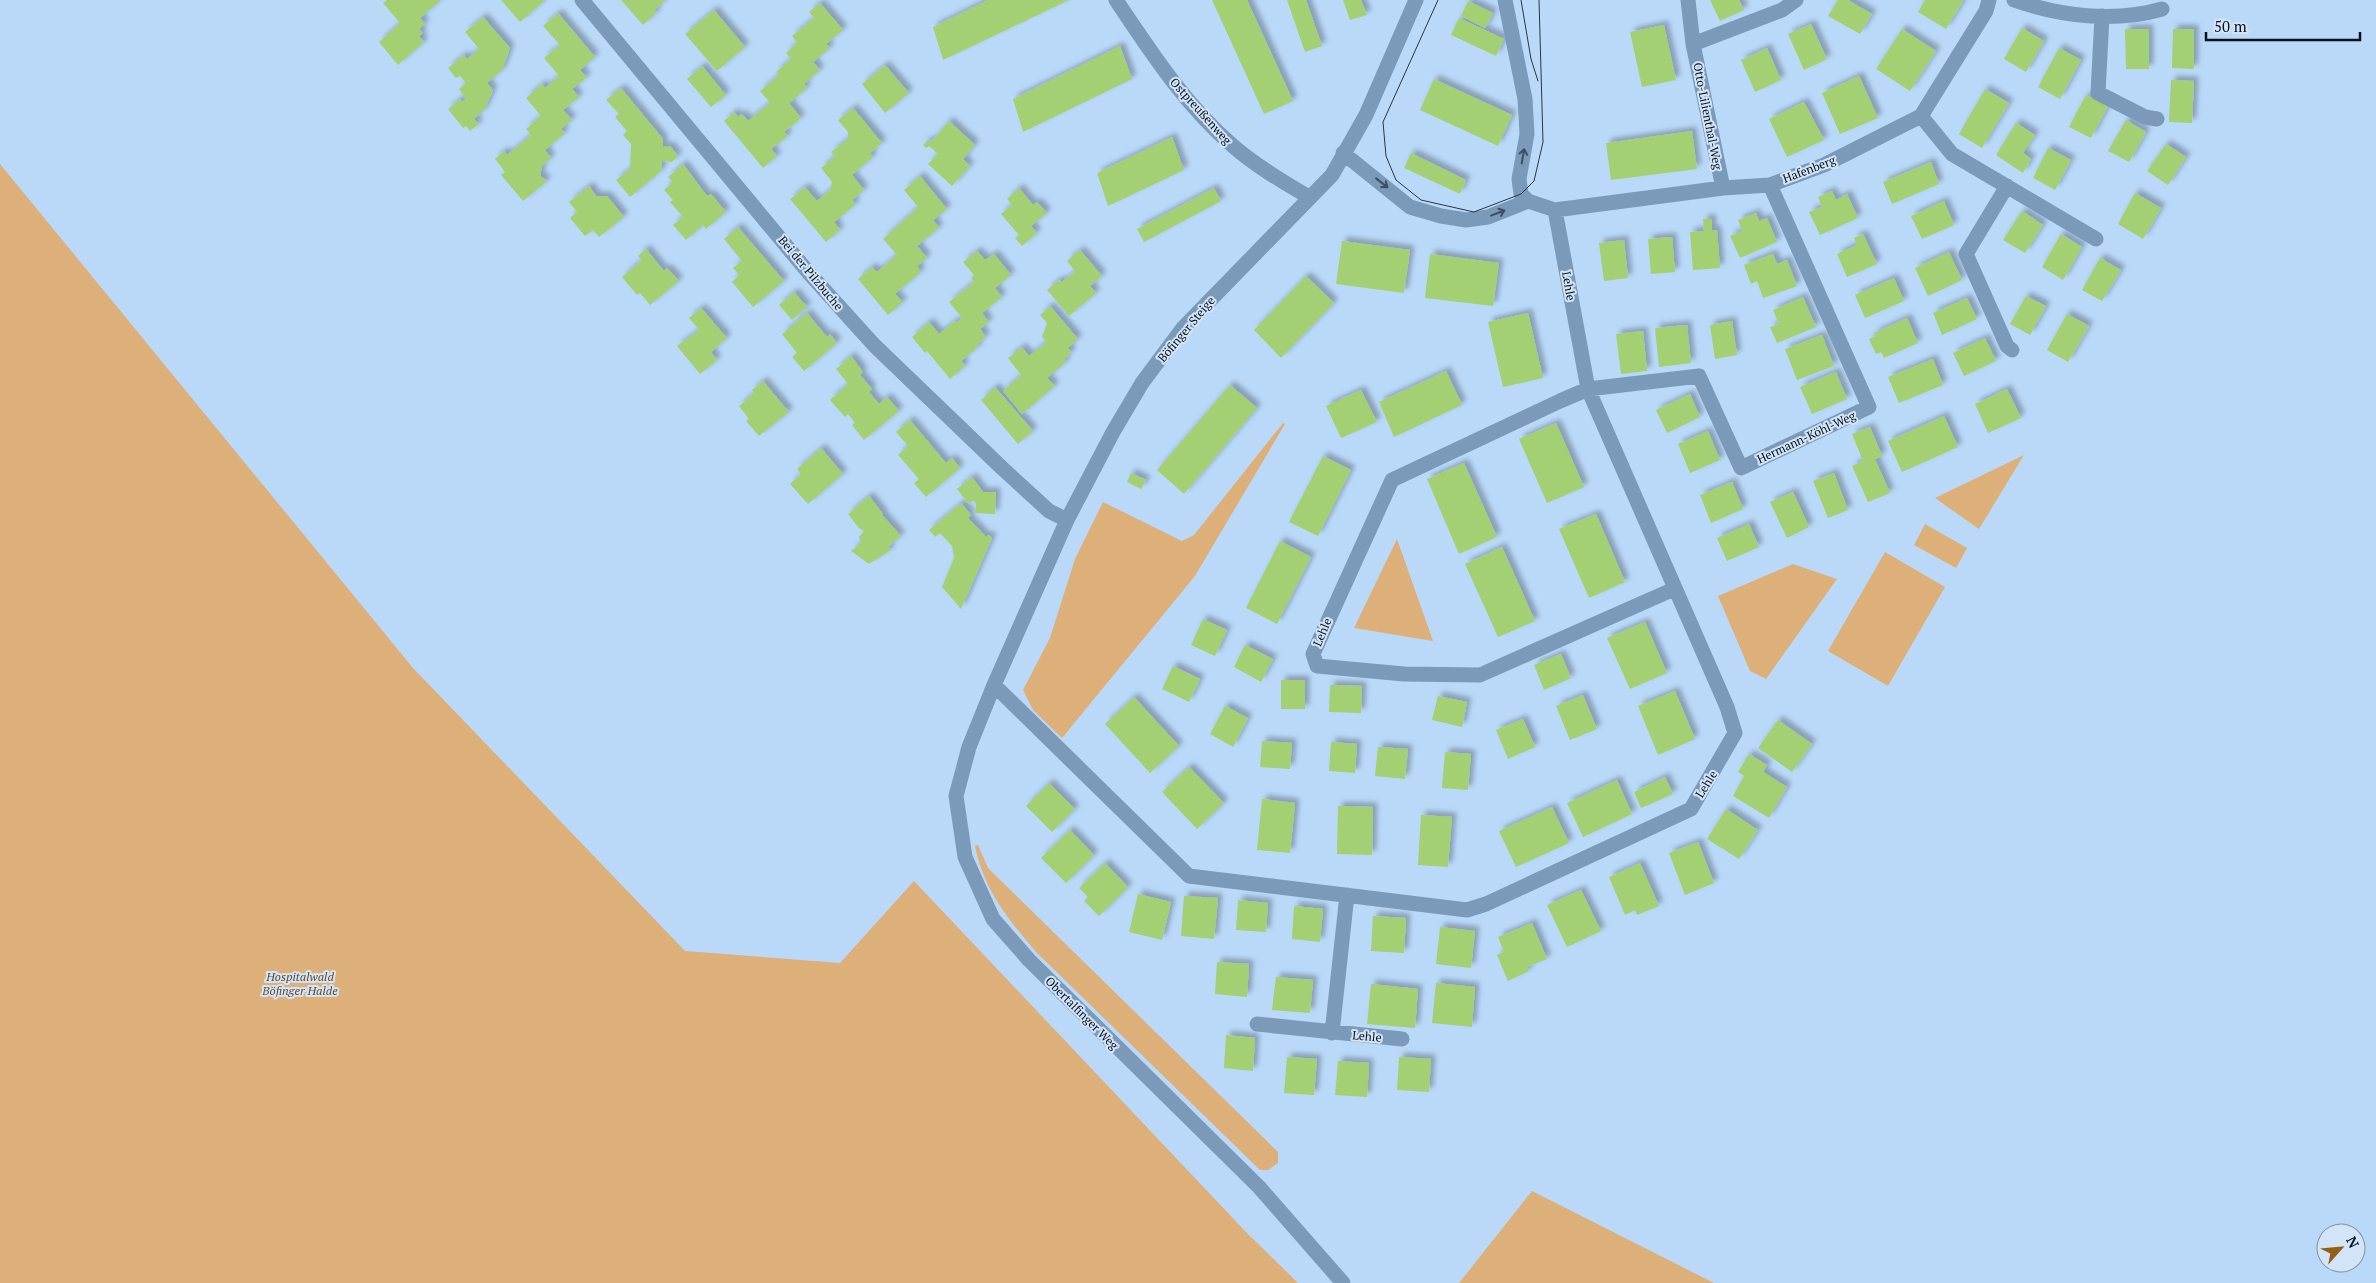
<svg xmlns="http://www.w3.org/2000/svg" width="2376" height="1283" viewBox="0 0 2376 1283" font-family="'PT Serif',serif">
<style>
.green{fill:#ddaf79}
.building{fill:#a2d072;filter:url(#shadow)}
.lines{fill:none;stroke-linecap:round;stroke-linejoin:round}
.minor{stroke:#7b9aba;stroke-width:15}
.tram{stroke:#283645;stroke-width:1}
.oneway{stroke:#3b4f64}
.labels{text-anchor:middle;dominant-baseline:central;stroke-width:4;stroke-linejoin:round;paint-order:stroke}
.street-label{font-size:12px;fill:#07121d;stroke:#d2e5f8}
.park-label{font-size:12px;font-style:italic;fill:#674925;stroke:#d2e5f8}
</style>
<defs>
<filter id="shadow"><feDropShadow dx="4.5" dy="-4.5" stdDeviation="2.5" flood-color="#0004"/></filter>
</defs>
<rect width="100%" height="100%" fill="#bad9f9"/>
<path class="green" d="M0 164 413 668 685 951 840 963 914 881 1246 1232 1298 1283H0Z
M1283 423 1285 424 1195 576 1062 738 1033 710 1023 690 1050 638 1075 559 1103 502 1182 541 1194 535Z
M2024 455 1979 529 1935 498Z
M1925 524 1967 548 1956 568 1914 545Z
M1397 539 1433 641 1354 628Z
M1885 552 1945 587 1888 686 1828 651Z
M1793 564 1837 579 1766 679 1750 671 1718 596Z
M978 845 988 868 1278 1152V1163L1268 1170H1260L1036 952C1008 919 984 890 975 846Z
M1532 1191 1714 1283H1459Z"/>
<path class="building" d="M387 0H441L420 18 425 24 419 29 423 33 419 36 424 42 398 65 379 42 400 23 383 3Z
M501 0H543L544 1 520 22Z
M621 0H666L654 10 657 12 643 25Z
M988 0H1069L943 60 933 27Z
M1212 0H1247L1293 101 1264 114Z
M1287 0H1306L1322 46 1305 52Z
M1343 0H1361L1367 15 1350 20Z
M1710 0H1739L1744 10 1720 21Z
M1838 0H1848L1872 14 1860 34 1828 16Z
M1925 0H1962L1963 1 1946 29 1918 12Z
M1468 1 1493 13 1485 28 1461 16Z
M820 3 843 30 826 44 830 48 813 62 820 70 804 84 807 88 789 103 801 118 784 132 788 136 771 149 777 156 763 168 724 121 734 112 738 117 742 114 748 121 770 103 760 91 779 75 776 72 791 59 786 53 797 43 792 36 814 18 809 12Z
M714 10 745 47 717 71 685 34Z
M558 13 595 57 580 70 587 77 572 89 579 97 563 110 572 120 561 129 565 133 545 150 551 158 542 166 540 176 547 181 523 201 501 175 505 172 495 159 504 151 507 155 531 135 526 129 541 116 526 98 542 84 545 88 559 76 544 58 560 45 543 26Z
M483 17 510 48 502 70 487 83 493 90 484 110 474 119 479 124 470 131 466 126 463 128 448 109 460 99 462 102 466 99 459 89 466 83 460 76 456 78 448 68 464 55 467 59 479 49 465 32Z
M1459 18 1504 39 1496 56 1451 35Z
M1811 24 1827 59 1804 70 1788 34Z
M1664 25 1676 80 1642 87 1630 32Z
M2022 28 2044 41 2026 72 2004 59Z
M1902 29 1936 51 1910 91 1876 69Z
M2125 29H2149V69H2126Z
M2173 29H2194V69L2172 68Z
M1120 46 1132 79 1023 132 1013 99Z
M1767 48 1781 80 1755 92 1741 60Z
M2059 48 2081 60 2060 99 2038 87Z
M885 65 909 93 885 113 862 84Z
M702 66 726 95 711 107 687 79Z
M1859 76 1878 118 1840 134 1822 93Z
M1434 79 1512 115 1498 146 1420 110Z
M2171 80 2194 81 2192 123 2169 122Z
M621 88 663 139V147L670 146 678 156 672 162 662 161 661 171 630 197 616 180 630 169 631 144 623 135 627 131 615 117 619 114 606 100Z
M1985 89 2009 103 1982 148 1959 134Z
M2086 95 2108 106 2091 138 2069 127Z
M1804 102 1824 140 1787 157 1769 119Z
M853 108 882 143 870 153 873 157 852 175 864 190 852 200 856 204 834 222 840 230 826 242 790 199 805 187 817 201 830 190 832 182 821 168 835 156 831 152 848 139V132L838 120Z
M2126 120 2146 132 2129 162 2108 151Z
M949 121 975 145 963 159 970 166 952 186 928 164 938 154 929 146 926 148 923 145 928 140 931 142Z
M2016 123 2035 135 2023 153 2031 159 2023 173 1996 155Z
M1692 131 1697 169 1611 180 1606 143Z
M1172 137 1184 170 1108 206 1097 173Z
M2166 144 2186 157 2168 185 2147 171Z
M2048 148 2071 160 2055 190 2033 178Z
M1411 153 1466 180 1460 194 1404 168Z
M1931 162 1939 184 1892 204 1883 182Z
M683 164 707 196 711 194 726 212 706 229 703 225 686 240 673 225 683 217 670 202 673 200 664 190 673 182 668 177Z
M920 176 947 209 933 220 939 228 917 246 927 258 917 266 921 272 895 294 903 302 888 315 858 279 872 267 877 272 897 255 883 239 918 207 904 190Z
M589 186 596 196H607L624 217 599 237 593 230 585 236 570 218 577 212 569 202Z
M1019 188 1033 205 1037 202 1047 213 1031 226 1037 233 1022 246 1015 238 1019 235 1001 214 1012 205 1007 199Z
M1214 188 1221 201 1144 242 1137 229Z
M1832 191 1836 200 1847 194 1858 218 1820 235 1809 212 1822 207 1818 197Z
M2135 193 2161 208 2143 239 2118 224Z
M1944 201 1954 225 1922 239 1911 216Z
M2022 211 2043 225 2025 253 2003 240Z
M1756 213 1759 221 1767 218 1777 242 1740 258 1730 236 1742 231 1738 220Z
M1703 219H1712V230H1717L1720 268 1693 270 1690 232 1704 231Z
M738 227 784 281 753 307 732 282 739 275 733 268 742 261 724 239Z
M1863 234 1877 264 1847 277 1837 254 1857 245 1854 238Z
M2061 234 2082 247 2063 280 2042 267Z
M1672 237 1675 272 1651 274 1648 239Z
M1624 240 1628 278 1604 281 1599 243Z
M1342 241 1410 250 1404 293 1336 284Z
M646 249 664 271 667 268 679 281 650 305 640 293 637 295 622 277 642 260 638 256Z
M1080 250 1102 276 1090 286 1096 293 1069 316 1047 290 1059 280 1062 282 1075 271 1067 261Z
M977 251 985 260 994 254 1011 275 995 288 1002 297 982 313 989 322 980 329 986 337 977 344 979 346 961 361 965 366 950 379 927 351 925 353 912 337 929 322 939 334 955 321 956 323 962 318 949 302 974 282 971 278 974 275 963 262Z
M1949 252 1962 280 1928 296 1915 268Z
M1430 254 1499 263 1493 306 1425 298Z
M1773 254 1777 264 1787 260 1797 286 1763 298 1757 281 1751 284 1744 265Z
M2100 258 2121 270 2102 301 2082 290Z
M1306 276 1334 303 1281 358 1254 330Z
M1894 278 1904 301 1865 318 1855 295Z
M794 292 807 307 792 320 779 305Z
M2026 296 2046 306 2030 335 2010 324Z
M1803 297 1816 327 1777 343 1770 327 1779 324 1773 310Z
M1967 298 1977 319 1942 335 1933 313Z
M1050 306 1078 339 1068 348 1072 352 1064 359 1066 362 1047 378 1055 386 1022 414 1003 391 1021 375 1008 358 1022 347 1029 356 1047 342 1042 337 1047 323 1040 315Z
M701 308 727 338 711 352 717 360 700 374 677 346 699 330 689 318Z
M807 313 827 337 830 334 837 343 804 371 792 357 797 353 782 334Z
M1528 313 1543 378 1503 387 1488 322Z
M2067 314 2089 326 2068 362 2047 350Z
M1907 318 1918 343 1884 358 1881 352 1876 354 1869 339 1876 336 1874 333Z
M1732 321 1737 355 1715 359 1710 325Z
M1687 325 1691 363 1659 367 1655 328Z
M1643 331 1647 371 1621 374 1616 334Z
M1822 335 1834 366 1797 380 1785 349Z
M1985 338 1996 361 1964 376 1953 353Z
M851 356 863 372 860 375 872 389 869 392 879 404 887 397 899 411 864 440 852 425 855 423 848 414 845 417 830 400 848 384 836 369Z
M1933 359 1943 385 1899 403 1888 377Z
M1446 371 1462 405 1394 437 1379 402Z
M1836 372 1847 399 1812 414 1800 387Z
M763 381 789 412 759 436 746 421 749 419 739 406 754 393 752 390Z
M1230 385 1257 408 1184 494 1157 470Z
M995 387 1033 431 1018 444 981 400Z
M2007 389 2021 418 1988 433 1975 404Z
M1361 390 1377 422 1341 438 1326 406Z
M1690 394 1700 417 1667 433 1656 410Z
M1944 416 1958 447 1902 472 1888 441Z
M910 420 946 463 952 458 960 468 926 497 914 483 919 479 898 455 908 446 896 432Z
M1556 423 1584 487 1547 503 1519 439Z
M1870 427 1882 456 1875 459 1890 493 1868 502 1852 466 1863 461 1852 434Z
M1708 431 1720 460 1690 473 1678 444Z
M821 448 843 474 808 504 790 484 801 474 797 469Z
M1323 456 1351 470 1318 536 1289 522Z
M1464 463 1497 537 1459 554 1427 479Z
M1131 473 1146 480 1141 489 1127 482Z
M1834 473 1848 510 1828 518 1813 481Z
M972 477 983 492H996L995 514 975 513 976 504 973 500 969 504 957 489Z
M1732 482 1743 509 1711 523 1700 495Z
M1793 492 1809 527 1787 538 1770 502Z
M869 496 883 514 882 515 901 536 888 547 891 550 869 564 851 551 861 543 859 537 864 531 859 528 848 514Z
M961 503 971 515 968 518 986 537 989 535 992 538 961 609 942 587 954 558 952 546 940 533 935 537 929 530Z
M1596 514 1625 582 1589 598 1559 529Z
M1749 524 1759 547 1727 561 1717 538Z
M1280 541 1311 557 1277 624 1246 608Z
M1502 547 1535 621 1498 637 1465 564Z
M1203 619 1227 630 1215 656 1191 645Z
M1645 622 1667 673 1630 689 1607 638Z
M1245 645 1273 659 1261 682 1234 667Z
M1561 654 1571 678 1544 690 1534 665Z
M1173 666 1200 679 1189 702 1162 689Z
M1281 680H1305V709H1281Z
M1330 685 1362 686 1361 713 1329 712Z
M1675 691 1695 739 1658 755 1638 706Z
M1583 695 1597 729 1570 740 1556 706Z
M1438 696 1467 702 1462 727 1432 720Z
M1134 697 1179 746 1150 773 1105 724Z
M1225 706 1248 718 1233 747 1210 734Z
M1523 719 1535 747 1508 759 1496 730Z
M1778 720 1812 744 1792 772 1758 748Z
M1262 741 1292 743 1290 769 1260 767Z
M1331 742 1357 744 1355 773 1329 771Z
M1378 747 1408 749 1405 779 1375 776Z
M1445 752 1471 754 1468 790 1442 788Z
M1749 754 1767 765 1763 772 1787 787 1769 818 1733 796 1744 776 1738 772Z
M1189 767 1224 803 1197 829 1162 792Z
M1665 777 1673 794 1641 808 1634 792Z
M1617 780 1632 814 1583 837 1567 803Z
M1049 783 1075 809 1052 832 1026 806Z
M1262 799 1295 803 1290 853 1257 850Z
M1338 806 1373 807 1372 855 1337 854Z
M1552 807 1569 843 1516 867 1499 831Z
M1726 809 1758 830 1739 859 1707 839Z
M1421 815 1452 817 1448 867 1418 865Z
M1070 830 1094 855 1066 883 1041 858Z
M1698 842 1714 883 1685 895 1669 853Z
M1105 863 1128 887 1099 916 1084 901 1088 897 1079 888Z
M1640 863 1659 906 1637 915 1635 910 1625 915 1609 877Z
M1581 890 1601 931 1567 947 1547 905Z
M1138 894 1171 902 1162 940 1129 932Z
M1184 896 1218 898 1214 939 1181 936Z
M1238 900 1268 903 1266 932 1236 930Z
M1294 906 1323 909 1320 942 1292 939Z
M1373 916 1406 918 1404 953 1371 951Z
M1532 923 1547 959 1527 967 1529 971 1508 981 1497 955 1504 952 1498 937Z
M1440 927 1475 931 1471 968 1436 964Z
M1217 962 1249 964 1247 997 1215 994Z
M1276 977 1313 980 1310 1013 1272 1010Z
M1436 983 1475 987 1472 1027 1432 1023Z
M1371 984 1418 989 1415 1028 1367 1024Z
M1226 1035 1255 1038 1253 1071 1224 1068Z
M1287 1057 1317 1059 1314 1095 1284 1093Z
M1399 1057 1431 1059 1429 1092 1397 1090Z
M1338 1061 1369 1063 1367 1097 1335 1095Z"/>
<g class="lines">
<path class="minor" d="M582 0 808 272 874 345 1002 468 1049 511 1067 520
M1116 0C1151 52 1185 105 1233 146 1256 166 1283 182 1309 197
M1505 0 1525 99 1527 134 1519 179 1521 194 1528 201 1555 210 1723 188 1770 185 1824 165 1921 116 1986 11 1989 0
M1688 0 1693 44 1723 188
M2014 0C2060 16 2114 23 2162 9
M2102 16 2098 93 2145 117 2157 119
M1693 44 1782 10 1796 0
M1921 116 1952 154 2096 239
M1343 153 1410 207 1441 216 1466 220 1488 217 1528 201
M2007 186 1966 254 2007 346 2012 350
M1674 589 1480 675 1404 674 1317 666 1313 654 1392 480 1560 401 1588 389 1699 376 1741 468 1869 407 1770 185
M994 685 1189 876 1467 910 1486 904 1691 809 1735 733 1727 707 1588 389 1555 210
M1257 1024 1402 1039
M1332 1033 1347 895
M1343 1283 1259 1187 1029 960 993 919 965 857 956 796 969 747 994 685 1067 520 1113 432 1142 383 1183 328 1332 175 1366 115 1416 0"/>
<path class="tram" d="M1438 0 1383 122 1386 156 1396 180 1421 200 1474 212 1521 194 1534 181 1543 142 1539 0
M1521 0 1531 59 1538 81"/>
</g>
<defs><path id="oneway-shaft" d="M-6 0H5M1.5-3L5.5 0L1.5 3" fill="none" stroke-width="1.6" stroke-linecap="round" stroke-linejoin="round" transform="scale(1.25)"/></defs>
<g class="oneway">
<use href="#oneway-shaft" transform="translate(1523 156) rotate(-80)"/>
<use href="#oneway-shaft" transform="translate(1382 183) rotate(38)"/>
<use href="#oneway-shaft" transform="translate(1498 213) rotate(-21)"/>
</g>
<g class="labels">
<g class="street-label">
<text transform="translate(1201 111) rotate(48)">Ostpreußenweg</text>
<text transform="translate(1708 116) rotate(79)">Otto-Lilienthal-Weg</text>
<text transform="translate(1809 169) rotate(-21)">Hafenberg</text>
<text transform="translate(811 273) rotate(50)">Bei der Pilzbuche</text>
<text transform="translate(1569 286) rotate(80)">Lehle</text>
<text transform="translate(1186 329) rotate(-50)">Böfinger Steige</text>
<text transform="translate(1806 437) rotate(-25)">Hermann-Köhl-Weg</text>
<text transform="translate(1322 632) rotate(-67)">Lehle</text>
<text transform="translate(1706 784) rotate(-58)">Lehle</text>
<text transform="translate(1082 1013) rotate(45)">Obertalfinger Weg</text>
<text transform="translate(1367 1036) rotate(5)">Lehle</text>
</g>
<g class="park-label">
<text x="300" y="976">Hospitalwald<tspan x="300" dy="14">Böfinger Halde</tspan></text>
</g>
</g>
<g transform="translate(2341 1248) rotate(63)"><circle r="24" fill="#d2e5f8" stroke="#8191a0"/>
<path d="M0-4L9 19L0 12L-9 19Z" fill="#935f12"/>
<text y="-8" font-size="14" font-weight="bold" text-anchor="middle" fill="#07121d">N</text>
</g>
<path d="M2206 32v8h154v-8" fill="none" stroke="#07121d" stroke-width="2.5"/>
<text x="2214" y="32" font-size="15" fill="#07121d" stroke="#d2e5f8" stroke-width="4" paint-order="stroke">50 m</text>
</svg>
